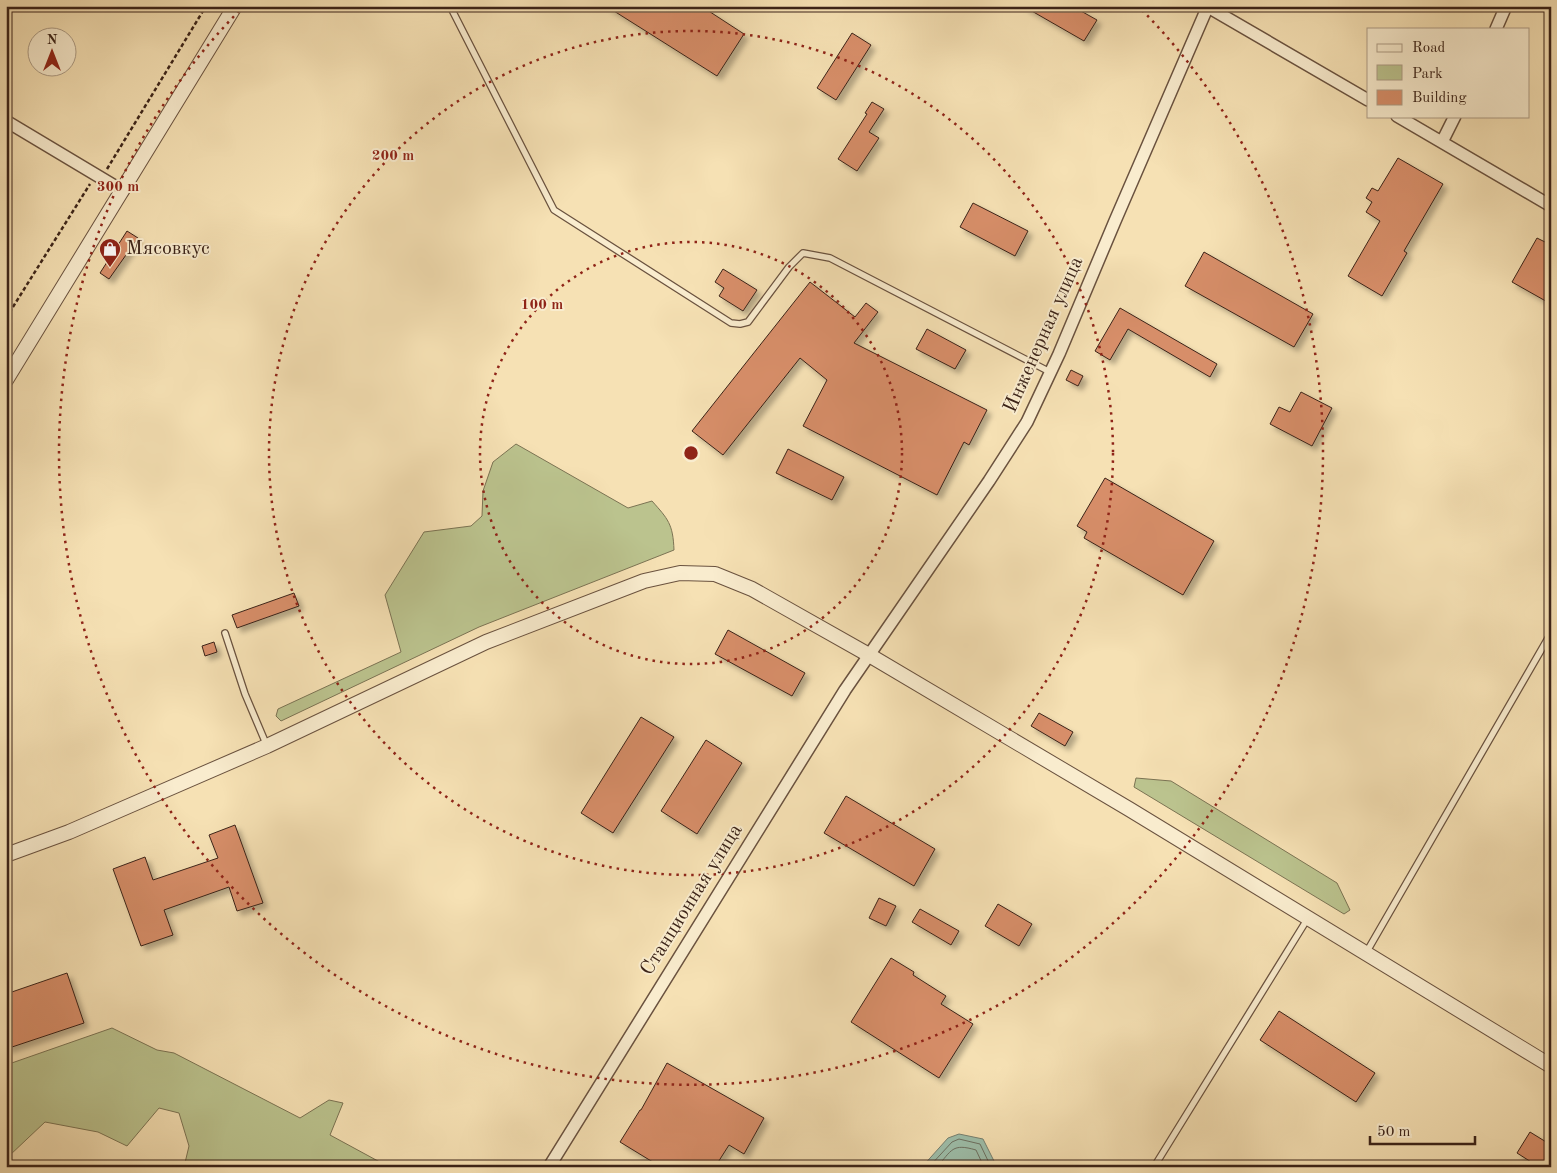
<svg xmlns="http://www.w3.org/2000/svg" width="1557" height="1173" viewBox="0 0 1557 1173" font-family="'Old Standard TT',serif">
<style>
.green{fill:#bbc38e;stroke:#7b7353}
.water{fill:#9dbeaa;stroke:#768070}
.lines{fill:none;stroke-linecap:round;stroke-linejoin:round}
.shore{stroke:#6c7061;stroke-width:1}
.building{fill:#d78e69;stroke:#3b2318;filter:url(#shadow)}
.service-casing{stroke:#6a523f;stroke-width:8}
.minor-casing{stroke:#6a523f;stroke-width:14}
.tertiary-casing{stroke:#6a523f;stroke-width:16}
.path{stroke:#3b2318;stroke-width:2.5;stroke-dasharray:4 2.5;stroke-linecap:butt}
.service{stroke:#f9ecce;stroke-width:5.5}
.minor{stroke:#f9ecce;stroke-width:11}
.tertiary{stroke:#f9ecce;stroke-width:14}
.ring{fill:none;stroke:#8f2418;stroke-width:2.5;stroke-dasharray:2.5 5}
.labels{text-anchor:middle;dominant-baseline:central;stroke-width:4;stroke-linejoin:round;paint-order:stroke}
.poi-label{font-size:20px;fill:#3b2318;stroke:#f9ecce;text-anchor:start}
.street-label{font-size:20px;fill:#3b2318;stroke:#f9ecce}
.centre{fill:#8f2418;stroke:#f9ecce;stroke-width:2.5}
.ring-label{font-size:15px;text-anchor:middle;font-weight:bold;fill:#8f2418;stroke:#f9ecce;stroke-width:4;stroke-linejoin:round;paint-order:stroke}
</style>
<defs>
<filter id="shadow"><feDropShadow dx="4.5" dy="4.5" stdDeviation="2.5" flood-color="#0004"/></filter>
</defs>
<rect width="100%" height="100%" fill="#f6e1b4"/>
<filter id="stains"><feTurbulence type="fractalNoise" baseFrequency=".004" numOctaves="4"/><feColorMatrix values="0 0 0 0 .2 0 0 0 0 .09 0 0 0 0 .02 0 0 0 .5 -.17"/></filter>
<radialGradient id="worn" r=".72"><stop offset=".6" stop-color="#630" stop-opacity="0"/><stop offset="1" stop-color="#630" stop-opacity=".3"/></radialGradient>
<path class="green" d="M516 444 628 508 652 501C668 519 673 524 674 550L479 627 281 721 276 716 278 709 401 652 385 595 424 532 471 526 482 516 483 491 493 462Z
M1136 778 1171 781 1337 883 1350 910 1344 914 1134 787Z
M112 1028 157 1050 174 1053 300 1118 329 1100 343 1103 330 1135 389 1167H184L189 1146 179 1113 159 1108 127 1146 98 1132 45 1122 9 1156 6 1155V1065Z"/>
<path class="water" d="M959 1134 983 1139 997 1167H922L948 1138Z"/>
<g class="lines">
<path class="shore" d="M929 1167 952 1142 959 1139 980 1144 991 1167
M937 1167C952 1150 952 1143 976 1150L984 1167"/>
</g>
<path class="building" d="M606 6H701L744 34 717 76Z
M1023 6H1072L1097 20 1084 41Z
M852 33 871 45 836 100 817 88Z
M872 102 884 109 869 132 879 138 857 171 838 159 867 114 865 113Z
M1398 158 1443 184 1404 251 1407 253 1382 296 1348 276 1380 221 1366 212 1372 202 1366 198 1372 188 1378 191Z
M973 203 1028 231 1015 256 960 227Z
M127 231 138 238 109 279 100 273Z
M1537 238 1551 245V304L1512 282Z
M1204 252 1313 314 1294 347 1185 286Z
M723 269 757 290 743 311 719 296 724 288 715 282Z
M810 282 855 317 866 303 878 312 854 343 987 410 969 445 964 442 937 495 803 426 827 380 800 358 723 455 692 431Z
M1120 308 1217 364 1210 377 1128 329 1110 360 1095 351Z
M927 329 966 350 955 369 916 349Z
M1071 370 1083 376 1078 386 1066 380Z
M1301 392 1332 408 1312 446 1270 424 1279 407 1290 412Z
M788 449 844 477 832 500 776 473Z
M1105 478 1214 541 1183 595 1084 538 1087 532 1077 526Z
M294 593 299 606 237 628 232 615Z
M728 630 805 673 792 696 715 654Z
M214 642 217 652 205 656 202 646Z
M1039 713 1073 732 1065 746 1031 726Z
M641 717 674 737 613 833 581 813Z
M706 740 742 763 697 834 661 811Z
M846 796 935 849 914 886 824 833Z
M235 825 263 903 237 911 229 887 164 910 173 935 141 946 113 869 145 857 153 880 218 858 209 835Z
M879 898 896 906 886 926 869 918Z
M998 904 1032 924 1019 946 985 926Z
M920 909 959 931 951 945 912 922Z
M891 958 914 972 913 975 946 996 941 1004 973 1024 939 1078 851 1022Z
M67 973 84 1023 6 1049V994Z
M1279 1011 1375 1073 1356 1102 1260 1040Z
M667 1063 764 1118 744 1154 729 1145 715 1167H661L620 1142 640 1110H641Z
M1530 1132 1551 1145V1167H1539L1517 1153Z"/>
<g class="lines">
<g class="service-casing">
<path id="service" d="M450 6 554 210 731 323 740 324 748 322 789 267 803 253 830 258 1050 372
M225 633 245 694 267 746
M1366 953 1551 633
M1154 1167 1308 918"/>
</g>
<g class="minor-casing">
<path id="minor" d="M1208 7 1368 100
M1496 29 1506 6
M1397 116 1551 206
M6 121 123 191
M1442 142 1455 116
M549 1167 845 690 989 481 1027 422 1059 354 1115 221 1208 6"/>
</g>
<g class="tertiary-casing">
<path id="tertiary" d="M6 380 235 6
M6 855 69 832 267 746 486 642 644 581 680 573 715 574 752 589 869 655 1129 809 1551 1066"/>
</g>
<path class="path" d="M107 169 206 6
M6 318 90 184"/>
<use href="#service" class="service"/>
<use href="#minor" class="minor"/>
<use href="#tertiary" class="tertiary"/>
</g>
<g class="ring">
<circle cx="691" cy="453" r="211"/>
<circle cx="691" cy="453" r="422"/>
<path d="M1142 10A632 632 0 1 1 240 10"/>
</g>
<defs>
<g id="shop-pin" transform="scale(1.125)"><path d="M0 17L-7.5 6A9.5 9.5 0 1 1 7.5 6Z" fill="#8f2418" stroke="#f9ecce"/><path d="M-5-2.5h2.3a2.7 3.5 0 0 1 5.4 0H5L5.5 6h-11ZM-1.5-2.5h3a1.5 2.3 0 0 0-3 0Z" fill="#fff"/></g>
</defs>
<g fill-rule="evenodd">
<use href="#shop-pin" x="110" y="249"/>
</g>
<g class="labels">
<g class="poi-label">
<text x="126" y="249">Мясовкус</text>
</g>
<g class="street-label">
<text transform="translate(1044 335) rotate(-66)">Инженерная улица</text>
<text transform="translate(692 900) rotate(-58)">Станционная улица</text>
</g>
</g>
<circle cx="691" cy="453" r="8" class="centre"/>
<g class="ring-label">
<text x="393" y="160">200 m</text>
<text x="118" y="191">300 m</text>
<text x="542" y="309">100 m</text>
</g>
<rect width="1557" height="1173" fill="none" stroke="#f6e1b4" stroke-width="25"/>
<rect x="8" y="8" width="1542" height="1158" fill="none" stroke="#3b2318" stroke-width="2.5"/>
<rect x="12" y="12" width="1532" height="1148" fill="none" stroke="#3b2318"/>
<rect x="1367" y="28" width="162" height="90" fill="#f9ecce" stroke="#ad9c85"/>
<rect x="1377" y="44" width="25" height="8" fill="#f9ecce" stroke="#ad9c85"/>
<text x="1412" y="52" font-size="15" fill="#3b2318">Road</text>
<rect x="1377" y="65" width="25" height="15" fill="#bbc38e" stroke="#ad9c85"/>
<text x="1412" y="78" font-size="15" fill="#3b2318">Park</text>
<rect x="1377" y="90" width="25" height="15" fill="#d78e69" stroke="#ad9c85"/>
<text x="1412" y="102" font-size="15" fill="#3b2318">Building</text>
<g transform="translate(52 52)"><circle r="24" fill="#f9ecce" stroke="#ad9c85"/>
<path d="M0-4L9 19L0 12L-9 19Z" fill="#8f2418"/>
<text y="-8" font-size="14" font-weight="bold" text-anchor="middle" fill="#3b2318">N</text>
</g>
<path d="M1370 1136v8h105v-8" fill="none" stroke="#3b2318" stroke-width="2.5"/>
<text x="1377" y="1136" font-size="15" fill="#3b2318" stroke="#f9ecce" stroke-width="4" paint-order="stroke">50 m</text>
<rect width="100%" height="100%" filter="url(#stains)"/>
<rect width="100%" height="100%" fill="url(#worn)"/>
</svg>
